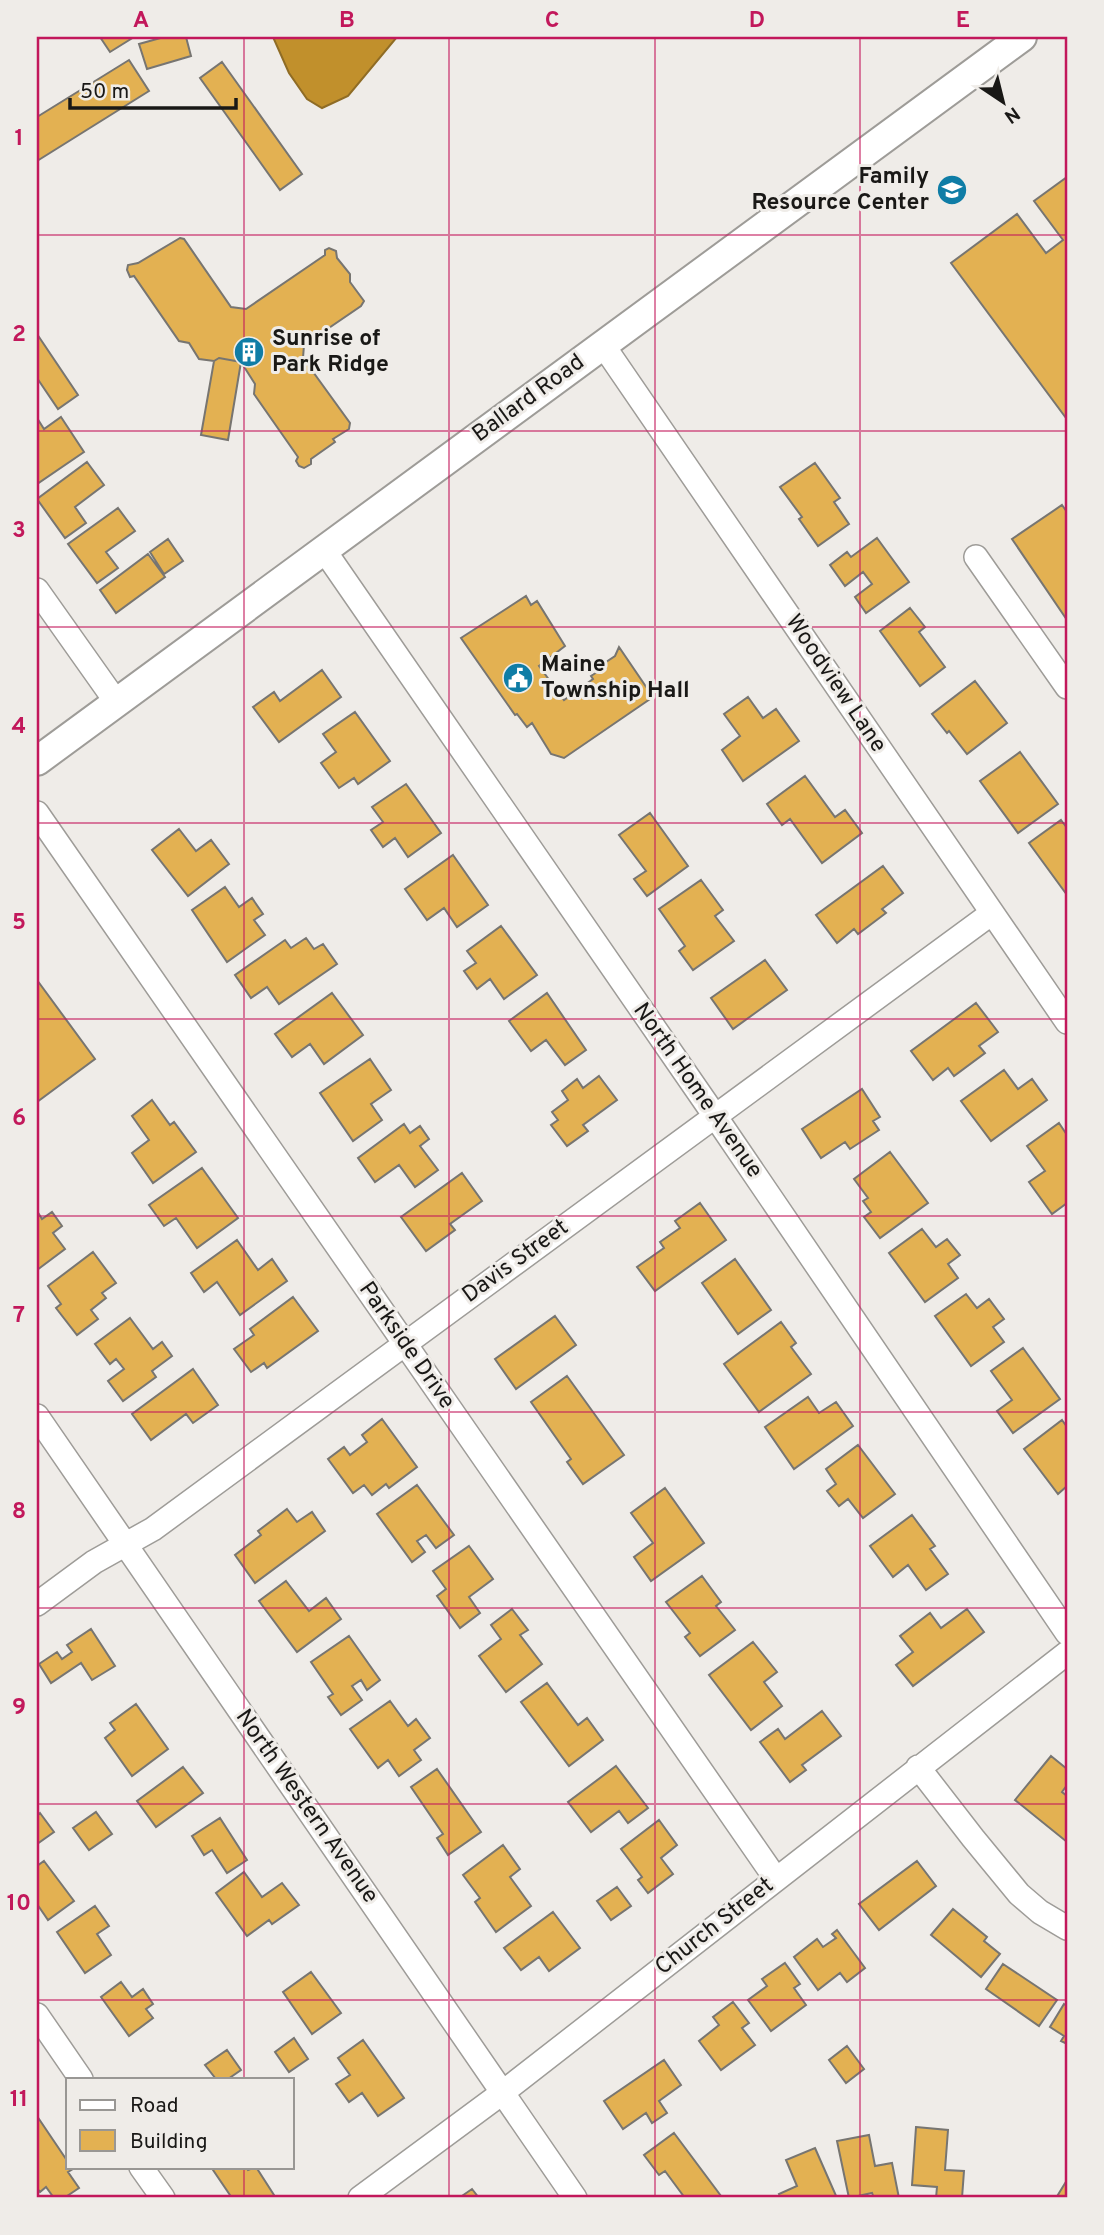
<svg xmlns="http://www.w3.org/2000/svg" width="1104" height="2235" viewBox="0 0 1104 2235" font-family="Overpass,sans-serif">
<style>
.water{fill:#c1902c;stroke:#8f6c25;stroke-width:2}
.building{fill:#e3b152;stroke:#777571;stroke-width:2}
.lines{fill:none;stroke-linecap:round;stroke-linejoin:round}
.minor-casing{stroke:#9e9c98;stroke-width:26}
.tertiary-casing{stroke:#9e9c98;stroke-width:32}
.minor{stroke:#fff;stroke-width:23}
.tertiary{stroke:#fff;stroke-width:28}
.grid{fill:none;stroke:#c2185b;stroke-width:2;stroke-opacity:0.55}
.labels{text-anchor:middle;dominant-baseline:central;stroke-width:6;stroke-linejoin:round;paint-order:stroke}
.poi-label{font-size:23px;font-weight:bold;fill:#191816;stroke:#efece8;text-anchor:start}
.street-label{font-size:23px;fill:#191816;stroke:#efece8}
.neatline{fill:none;stroke:#c2185b;stroke-width:2.5}
.grid-label{font-size:23px;text-anchor:middle;font-weight:bold;fill:#c2185b}
</style>
<rect width="100%" height="100%" fill="#efece8"/>
<path class="water" d="M273 37H397L348 96 322 108 307 99 289 73Z"/>
<path class="building" d="M100 37H134L110 52Z
M164 37H186L191 56 147 69 139 44Z
M129 60 149 91 37 161V117Z
M222 62 302 174 280 190 200 78Z
M1067 177V417L1066 418 951 263 1017 214 1046 253 1063 240 1034 201Z
M180 238 184 239 231 307 246 309 325 255V250L329 248 336 251 337 258 350 274V282L364 301 361 306 304 345 303 358 350 423 349 429 333 439 335 442 311 459V464L304 468 299 466 296 461 298 457 254 394 255 384 241 362 219 358 214 361 199 359 189 343 179 341 134 276 130 277 127 270 128 265 138 263Z
M37 334 78 395 58 409 37 378Z
M219 358 241 362 228 440 201 435 214 361Z
M61 417 84 452 37 484V418L44 429Z
M87 462 104 485 75 507 86 523 65 538 37 499Z
M815 463 840 498 834 502 849 524 818 546 799 519 802 517 780 487Z
M1062 505 1067 512V620L1012 539Z
M118 508 135 531 106 552 118 568 97 583 68 544Z
M877 538 909 582 866 613 855 597 872 584 863 572 845 586 830 565 847 552 851 557Z
M168 539 183 561 164 574 150 552Z
M148 554 165 577 116 613 100 590Z
M526 596 531 605 537 601 565 646 539 666 564 700 593 679 591 676 600 670V666L615 656 619 647 653 697 564 758 551 754 532 723 527 727 517 714 515 715 461 638Z
M910 608 925 627 919 632 945 667 920 686 880 631Z
M322 670 341 697 279 742 253 707 274 692 280 701Z
M975 681 1007 723 967 754 949 731 947 733 932 714Z
M748 697 763 718 776 709 799 741 743 781 722 750 740 736 724 714Z
M355 712 390 761 358 784 354 778 339 788 321 763 336 752 323 734Z
M1020 752 1058 804 1018 833 980 781Z
M805 776 835 817 845 810 862 833 822 863 790 819 782 825 767 804Z
M406 784 441 833 408 857 395 838 383 847 371 830 383 822 372 807Z
M650 813 688 866 647 896 634 879 646 871 619 835Z
M1061 820 1067 828V895L1029 843Z
M179 829 196 851 211 840 229 864 188 896 152 850Z
M453 855 488 905 457 927 444 908 427 920 405 889Z
M883 866 903 893 882 909 886 913 858 934 854 929 837 943 816 915Z
M701 880 723 910 715 916 734 941 693 970 679 951 685 946 659 909Z
M225 887 239 907 252 898 263 914 254 920 265 935 227 962 192 910Z
M501 926 537 975 504 999 490 979 477 989 464 971 476 963 467 951Z
M306 938 314 949 323 944 337 964 279 1004 267 987 251 998 235 975 285 940 291 948Z
M765 960 787 990 733 1029 711 998Z
M37 980 95 1059 37 1102Z
M332 993 363 1035 324 1064 310 1044 292 1057 275 1034Z
M547 993 586 1050 565 1065 546 1040 531 1051 509 1021Z
M976 1003 998 1032 979 1046 985 1053 954 1076 948 1068 933 1080 911 1051Z
M370 1059 391 1090 371 1104 382 1120 353 1141 320 1093Z
M1004 1070 1018 1089 1032 1079 1047 1100 991 1141 961 1101Z
M599 1076 617 1100 583 1125 588 1131 567 1146 551 1125 558 1120 552 1112 568 1100 562 1091 577 1079 583 1088Z
M862 1089 880 1117 873 1121 879 1130 850 1149 845 1142 821 1158 802 1129Z
M152 1100 170 1125 174 1122 196 1152 153 1183 132 1153 149 1140 132 1116Z
M1059 1123 1067 1135V1203L1052 1214 1029 1182 1045 1171 1027 1146Z
M404 1124 410 1133 420 1126 429 1139 420 1146 438 1170 415 1187 399 1165 375 1182 358 1158Z
M890 1152 928 1203 880 1238 864 1217 871 1212 863 1201 868 1198 854 1179Z
M202 1168 238 1218 197 1248 176 1218 164 1226 149 1205Z
M462 1173 482 1201 450 1224 455 1230 426 1251 401 1217Z
M700 1203 726 1240 655 1291 637 1267 664 1248 660 1242 680 1228 675 1221Z
M37 1211 42 1219 52 1212 62 1226 53 1233 65 1249 37 1270Z
M922 1229 936 1247 947 1239 960 1255 948 1264 958 1278 925 1302 889 1253Z
M237 1240 258 1270 272 1259 287 1281 240 1315 217 1282 204 1292 191 1273Z
M93 1252 116 1283 102 1293 106 1298 91 1310 98 1319 77 1335 56 1308 61 1304 48 1286Z
M735 1259 771 1310 738 1334 702 1283Z
M966 1294 977 1308 989 1299 1004 1319 993 1327 1004 1342 971 1366 935 1316Z
M293 1297 318 1331 267 1368 264 1363 251 1372 234 1349 254 1335 250 1329Z
M555 1316 576 1345 516 1389 495 1359Z
M130 1318 153 1349 162 1342 172 1356 152 1371 156 1377 123 1401 108 1381 124 1369 116 1359 110 1364 95 1344Z
M781 1322 796 1343 791 1347 811 1374 759 1412 724 1364Z
M1023 1348 1060 1399 1013 1433 997 1411 1012 1400 991 1371Z
M193 1369 218 1405 193 1423 186 1414 151 1440 132 1414Z
M567 1376 624 1455 583 1484 567 1462 571 1459 531 1402Z
M808 1397 819 1413 836 1402 853 1426 794 1469 765 1427Z
M382 1419 417 1467 389 1488 386 1484 372 1495 364 1485 353 1493 328 1459 344 1447 350 1455 367 1442 362 1435Z
M1062 1420 1067 1427V1486L1058 1494 1024 1449Z
M858 1445 895 1494 863 1518 848 1499 839 1506 827 1491 836 1484 826 1469Z
M417 1485 454 1535 436 1548 426 1535 417 1541 425 1552 412 1562 377 1514Z
M665 1488 704 1543 651 1581 634 1557 653 1543 631 1513Z
M287 1509 297 1522 312 1512 325 1531 255 1583 235 1555 261 1535 258 1531Z
M912 1515 935 1546 930 1549 948 1574 926 1590 908 1565 893 1577 870 1546Z
M469 1546 493 1579 469 1597 480 1613 460 1628 437 1596 446 1589 433 1571Z
M702 1576 721 1602 716 1606 735 1630 700 1656 685 1637 690 1633 666 1602Z
M286 1581 309 1611 326 1598 341 1619 297 1652 259 1601Z
M512 1609 528 1630 520 1635 542 1664 506 1692 479 1656 501 1639 491 1625Z
M967 1609 984 1632 913 1686 896 1665 913 1652 900 1636 930 1613 941 1628Z
M91 1629 115 1666 92 1680 81 1663 51 1683 39 1664 57 1652 62 1659 72 1652 67 1645Z
M349 1636 380 1680 367 1690 361 1680 352 1686 362 1700 341 1715 328 1697 333 1694 311 1662Z
M753 1642 777 1672 764 1682 782 1706 751 1730 709 1675Z
M547 1683 578 1725 587 1718 603 1740 569 1766 521 1702Z
M390 1701 408 1726 416 1719 430 1738 414 1750 421 1760 399 1776 388 1760 378 1768 350 1729Z
M136 1704 168 1749 132 1776 105 1738 115 1730 110 1723Z
M822 1711 841 1736 802 1765 806 1770 790 1782 760 1742 778 1729 785 1739Z
M1051 1756 1067 1769V1785L1062 1792 1067 1796V1842L1015 1800Z
M616 1766 648 1808 628 1823 619 1811 591 1832 568 1802Z
M183 1767 203 1793 156 1827 137 1801Z
M437 1769 481 1832 448 1855 437 1838 443 1834 411 1787Z
M96 1812 112 1834 89 1850 73 1828Z
M40 1813 54 1832 37 1844V1816Z
M220 1818 247 1860 227 1873 212 1850 204 1855 192 1836Z
M659 1820 677 1845 661 1858 673 1874 648 1893 638 1880 642 1877 621 1849Z
M503 1845 520 1869 510 1877 531 1906 496 1932 475 1902 480 1898 463 1875Z
M44 1861 74 1901 48 1920 37 1904V1866Z
M917 1861 936 1886 879 1930 859 1904Z
M244 1872 262 1897 282 1883 299 1905 272 1924 269 1920 247 1936 216 1893Z
M617 1887 631 1906 611 1920 597 1901Z
M95 1906 109 1926 97 1934 111 1955 85 1973 57 1932Z
M953 1909 987 1937 984 1941 1000 1954 981 1977 931 1935Z
M553 1912 580 1948 549 1971 539 1957 521 1970 504 1948Z
M837 1930 865 1968 847 1982 840 1973 818 1990 794 1957 817 1939 823 1947 836 1938 832 1934Z
M785 1963 800 1984 794 1988 806 2005 771 2031 748 2000 767 1986 762 1979Z
M1003 1964 1057 2000 1039 2026 986 1989Z
M311 1972 341 2013 312 2034 283 1992Z
M121 1982 132 1997 143 1989 153 2004 146 2009 153 2018 129 2036 101 1997Z
M733 2002 749 2023 742 2028 755 2045 721 2070 699 2041 719 2025 713 2017Z
M1064 2004 1067 2006V2044L1061 2041 1064 2036 1050 2027Z
M294 2038 308 2059 289 2072 275 2052Z
M363 2040 404 2098 378 2116 362 2093 349 2102 336 2084 350 2075 338 2058Z
M847 2046 864 2069 846 2083 829 2060Z
M227 2050 241 2070 228 2079H216L205 2065Z
M664 2060 681 2085 659 2101 667 2113 652 2123 646 2113 623 2129 604 2101Z
M39 2119 68 2162V2167L73 2169 68 2172 79 2188 64 2198H54L46 2187 40 2192 37 2188V2121Z
M916 2127 948 2130 945 2170 964 2171 962 2198H936L937 2187 912 2185Z
M674 2133 721 2196 718 2198H685L665 2171 659 2175 644 2155Z
M869 2135 875 2166 892 2163 899 2198H874L872 2193 849 2198 837 2141Z
M815 2148 837 2198H781L779 2194 797 2186 786 2160Z
M211 2167H246L248 2170 256 2167 274 2195 270 2198H232Z
M1067 2180V2198H1056Z
M472 2189 479 2198H459Z"/>
<g class="lines">
<g class="minor-casing">
<path id="minor" d="M603 345 1067 1022
M324 550 715 1116 1067 1633
M976 557 1067 687
M37 590 117 703
M37 813 776 1879
M37 1416 575 2198
M37 1604 94 1562 153 1529 992 913
M918 1767 973 1838 1019 1894 1040 1912 1067 1928
M37 2015 81 2079
M141 2167 163 2198
M360 2198 502 2093 1067 1653"/>
</g>
<g class="tertiary-casing">
<path id="tertiary" d="M37 761 1022 37"/>
</g>
<use href="#minor" class="minor"/>
<use href="#tertiary" class="tertiary"/>
</g>
<path class="grid" d="M244 37V2079M449 37V2198M655 37V2198M860 37V2198M37 235H1067M37 431H1067M37 627H1067M37 823H1067M37 1019H1067M37 1216H1067M37 1412H1067M37 1608H1067M37 1804H1067M37 2000H1067M244 2167V2198"/>
<defs>
<g id="school-disc" transform="scale(1.575)"><circle r="9.5" fill="#0f7da6" stroke="#efece8"/><path d="M0-5L7-2L0 1L-7-2ZM-4 1L0 2.5L4 1V4Q0 6-4 4Z" fill="#fff"/></g>
<g id="building-disc" transform="scale(1.575)"><circle r="9.5" fill="#0f7da6" stroke="#efece8"/><path d="M-4-6H4V6H1V3H-1V6H-4ZM-2.5-4.3h1.7v1.8h-1.7ZM.8-4.3h1.7v1.8H.8ZM-2.5-1h1.7V.8h-1.7ZM.8-1h1.7V.8H.8Z" fill="#fff"/></g>
<g id="civic-disc" transform="scale(1.575)"><circle r="9.5" fill="#0f7da6" stroke="#efece8"/><path d="M-.6-6.5H3V-4.5H.6V-3L4-1V1h2V6H-6V1h2V-1L-.6-3ZM-1.2 2.5V6h2.4V2.5Z" fill="#fff"/></g>
</defs>
<g fill-rule="evenodd">
<use href="#school-disc" x="952" y="190"/>
<use href="#building-disc" x="249" y="352"/>
<use href="#civic-disc" x="518" y="678"/>
</g>
<g class="labels">
<g class="poi-label">
<text x="929" y="177" text-anchor="end">Family<tspan x="929" dy="26">Resource Center</tspan></text>
<text x="272" y="339">Sunrise of<tspan x="272" dy="26">Park Ridge</tspan></text>
<text x="541" y="665">Maine<tspan x="541" dy="26">Township Hall</tspan></text>
</g>
<g class="street-label">
<text transform="translate(529 399) rotate(-36)">Ballard Road</text>
<text transform="translate(835 684) rotate(56)">Woodview Lane</text>
<text transform="translate(697 1091) rotate(55)">North Home Avenue</text>
<text transform="translate(516 1262) rotate(-36)">Davis Street</text>
<text transform="translate(406 1346) rotate(55)">Parkside Drive</text>
<text transform="translate(306 1807) rotate(55)">North Western Avenue</text>
<text transform="translate(715 1927) rotate(-38)">Church Street</text>
</g>
</g>
<rect width="1104" height="2235" fill="none" stroke="#efece8" stroke-width="77"/>
<rect x="66" y="2078" width="228" height="91" fill="#efece8" stroke="#999794" stroke-width="2"/>
<rect x="80" y="2100" width="35" height="10" fill="#ffffff" stroke="#999794" stroke-width="2"/>
<text x="130" y="2112" font-size="21" fill="#191816">Road</text>
<rect x="80" y="2130" width="35" height="21" fill="#e3b152" stroke="#999794" stroke-width="2"/>
<text x="130" y="2148" font-size="21" fill="#191816">Building</text>
<g transform="translate(1003 102) rotate(145)" stroke="#efece8" stroke-width="5" paint-order="stroke">
<path d="M0-5L12 26L0 18L-12 26Z" fill="#191816"/>
<text y="-10" font-size="19" font-weight="bold" text-anchor="middle" fill="#191816">N</text>
</g>
<path d="M70 98v10h166v-10" fill="none" stroke="#191816" stroke-width="3.5"/>
<text x="80" y="98" font-size="21" fill="#191816" stroke="#efece8" stroke-width="5" paint-order="stroke">50 m</text>
<rect x="38" y="38" width="1028" height="2158" class="neatline"/>
<g class="grid-label">
<text x="141" y="27">A</text>
<text x="347" y="27">B</text>
<text x="552" y="27">C</text>
<text x="757" y="27">D</text>
<text x="963" y="27">E</text>
<text x="19" y="145">1</text>
<text x="19" y="341">2</text>
<text x="19" y="537">3</text>
<text x="19" y="733">4</text>
<text x="19" y="929">5</text>
<text x="19" y="1125">6</text>
<text x="19" y="1322">7</text>
<text x="19" y="1518">8</text>
<text x="19" y="1714">9</text>
<text x="19" y="1910">10</text>
<text x="19" y="2106">11</text>
</g>
</svg>
